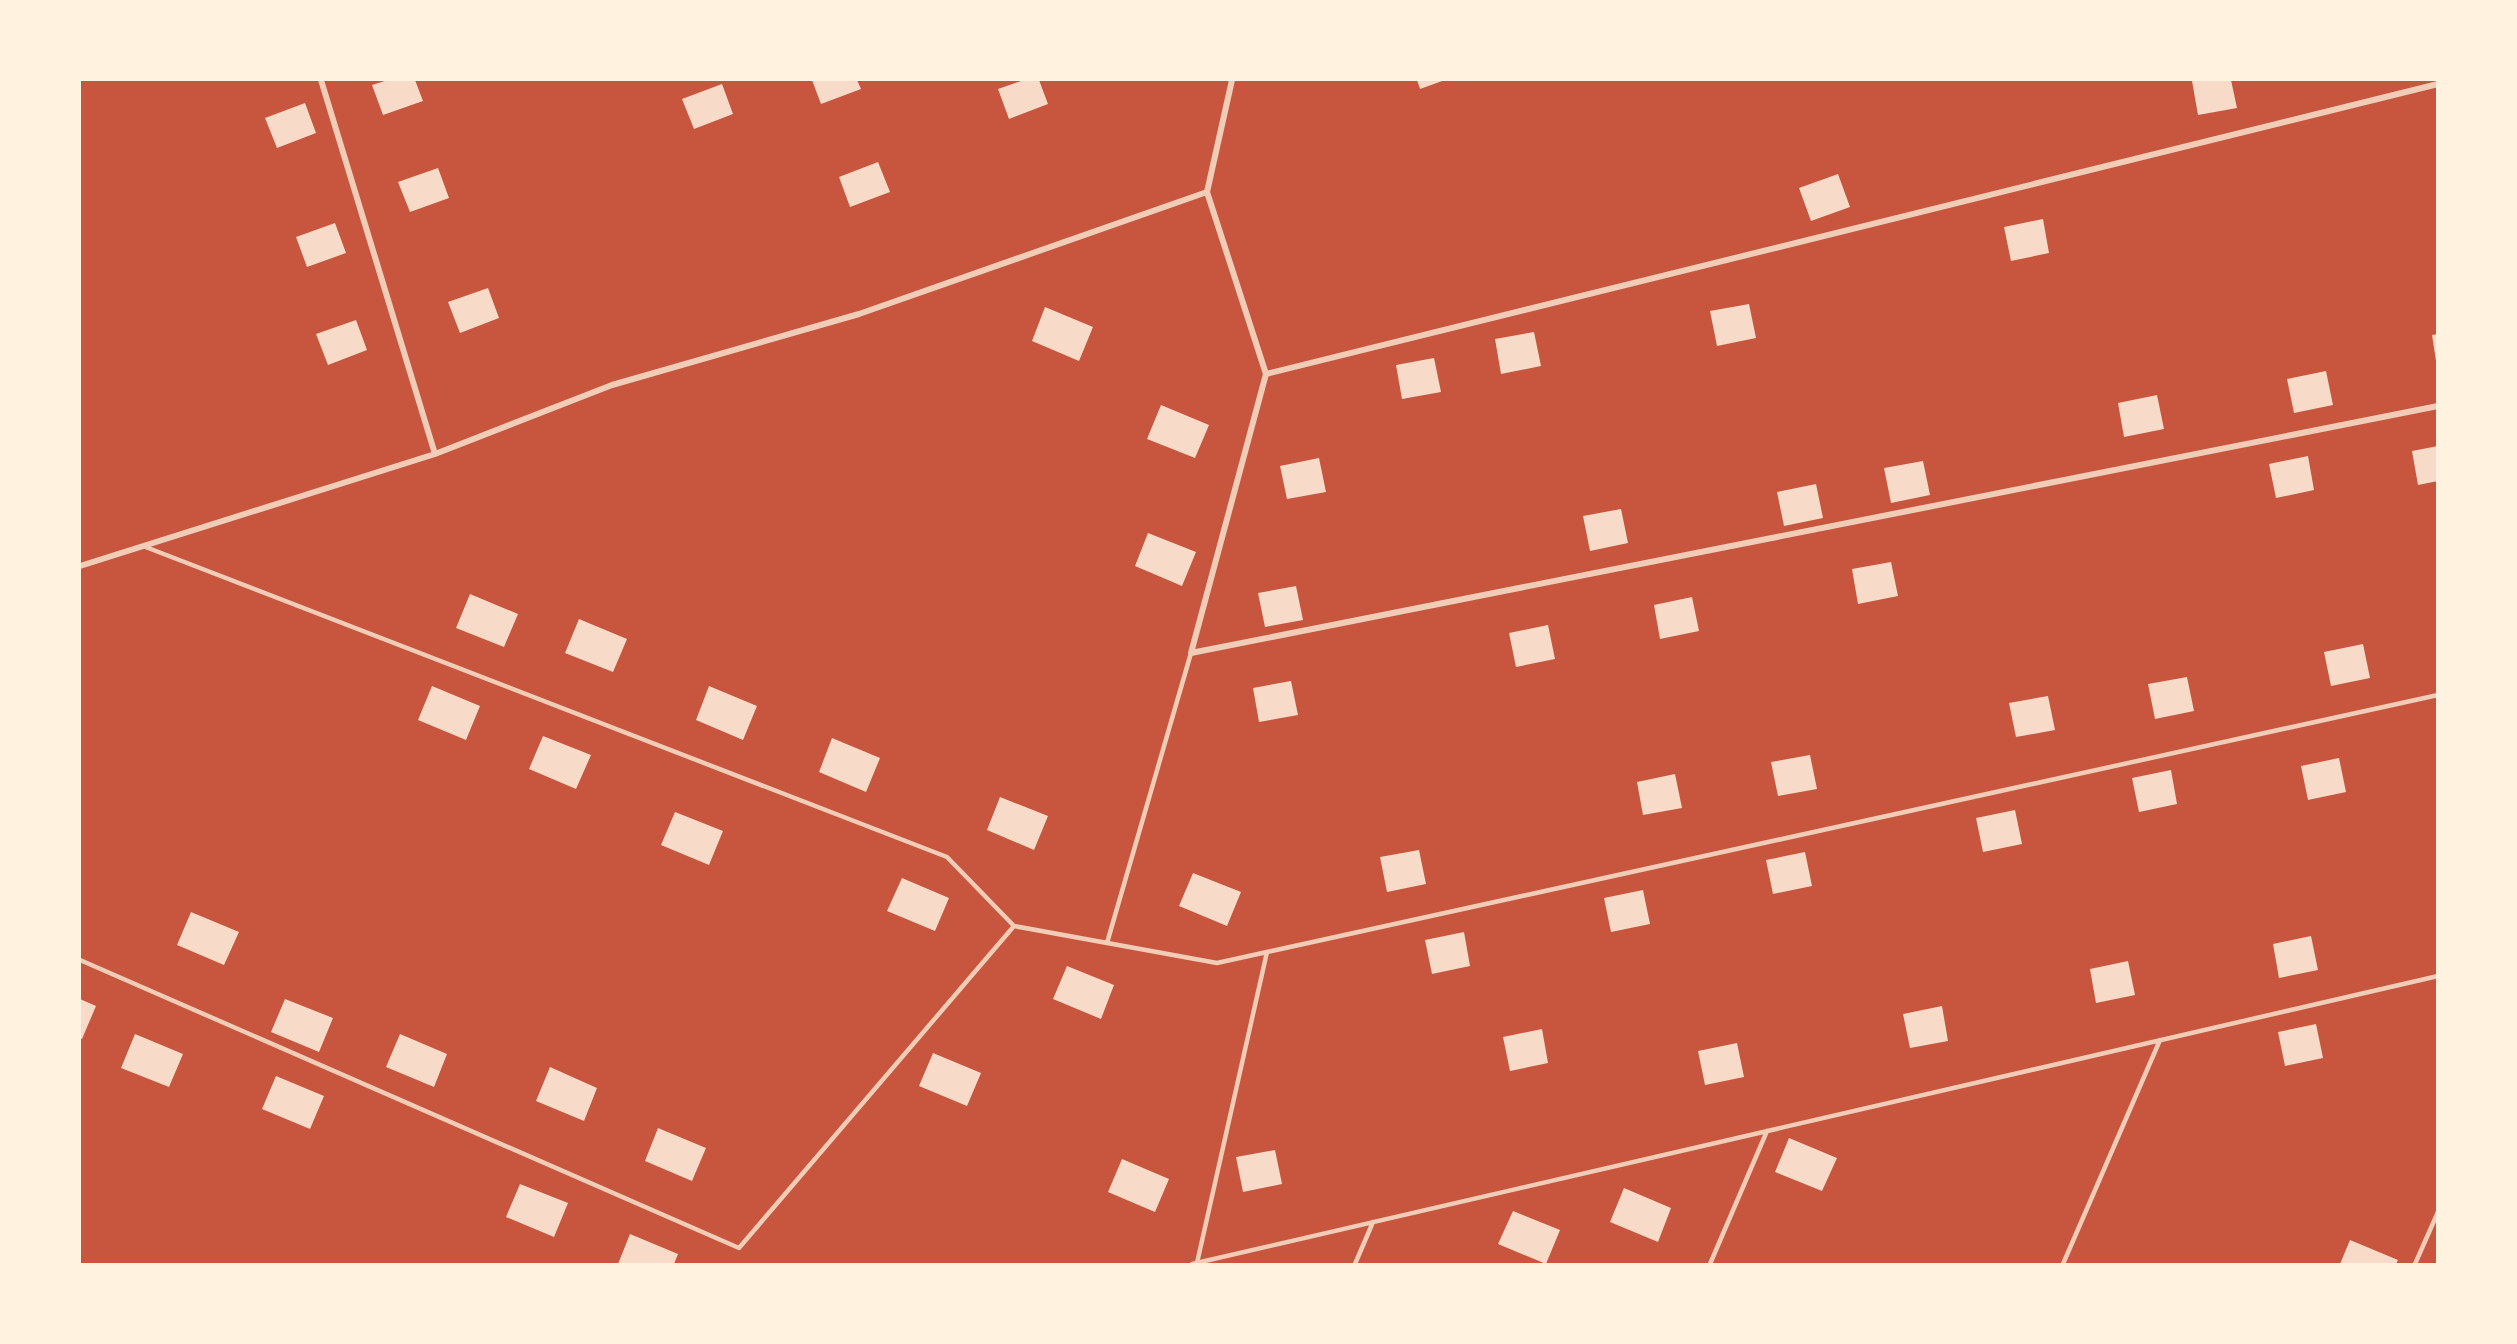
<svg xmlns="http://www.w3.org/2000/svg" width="2517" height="1344" viewBox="0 0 2517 1344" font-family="'Work Sans',sans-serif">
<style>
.building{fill:#f7dbc8}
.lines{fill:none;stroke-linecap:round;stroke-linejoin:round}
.service{stroke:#f1ccb7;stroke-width:4.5}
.minor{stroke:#f1ccb7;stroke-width:6}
</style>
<rect width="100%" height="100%" fill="#c8553d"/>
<path class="building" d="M388 80H415L423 101 383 115 372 85Z
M812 80H857L861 89 821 104Z
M1024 80H1039L1048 104 1009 119 998 89Z
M1417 80H1445L1420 89Z
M2199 80H2231L2237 108 2198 115 2192 81Z
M722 84 733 114 694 129 682 99Z
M305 103 316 133 277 148 265 118Z
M878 162 890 192 850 207 839 177Z
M438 168 449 198 410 212 398 182Z
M1838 174 1850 207 1811 221 1799 188Z
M2043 219 2049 253 2011 261 2004 227Z
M335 223 346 253 307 267 296 237Z
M488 288 499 318 460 333 448 302Z
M1749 304 1756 338 1717 346 1710 311Z
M1045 307 1093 327 1079 361 1032 341Z
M356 320 367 350 328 365 316 334Z
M1534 332 1541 366 1501 374 1495 339Z
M2438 334V361H2436L2432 335Z
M1434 358 1441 392 1402 399 1396 365Z
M2326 371 2333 405 2294 413 2287 379Z
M2157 395 2164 429 2124 437 2118 403Z
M1161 405 1209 425 1195 458 1147 439Z
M2438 446V481L2418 485 2412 451Z
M2308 456 2314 490 2276 498 2269 464Z
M1319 458 1326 492 1287 499 1280 466Z
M1923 461 1930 495 1891 503 1884 468Z
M1816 484 1823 518 1784 526 1777 492Z
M1621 509 1628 543 1590 551 1583 516Z
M1148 533 1196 552 1182 586 1135 566Z
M1891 562 1898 596 1858 604 1852 569Z
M1296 586 1303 620 1265 627 1258 593Z
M470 594 518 614 504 647 456 628Z
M1692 597 1699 631 1660 639 1654 605Z
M579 619 627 639 613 672 565 653Z
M1548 625 1555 659 1516 667 1509 633Z
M2363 644 2370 678 2331 686 2324 652Z
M2187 677 2194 711 2155 719 2148 684Z
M1291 681 1298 715 1259 722 1253 688Z
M432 686 480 706 466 740 418 720Z
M709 686 757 706 743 740 696 720Z
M2048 696 2055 730 2016 737 2009 703Z
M543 736 591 755 576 789 529 769Z
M832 738 880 758 866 792 819 772Z
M1810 755 1817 789 1778 796 1771 762Z
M2339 758 2346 792 2308 800 2301 766Z
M2171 770 2177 804 2139 812 2132 778Z
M1675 774 1682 808 1643 815 1637 782Z
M1000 797 1048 816 1034 850 987 830Z
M2015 810 2022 844 1983 852 1976 818Z
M675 812 723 831 709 865 661 845Z
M1419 850 1426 884 1387 892 1380 857Z
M1805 852 1812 886 1773 894 1766 860Z
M1193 873 1241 892 1227 926 1179 906Z
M902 878 949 898 935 931 887 911Z
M1643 890 1650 924 1611 932 1604 898Z
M191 912 239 932 224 965 177 945Z
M1464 932 1470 966 1432 974 1425 940Z
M2311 936 2318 970 2279 978 2273 944Z
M2128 961 2135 995 2096 1003 2090 969Z
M1067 966 1114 985 1101 1019 1053 999Z
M80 999 96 1006 82 1039 80 1038Z
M285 999 333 1018 319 1052 271 1032Z
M1942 1006 1948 1041 1910 1048 1903 1014Z
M2316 1024 2323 1058 2285 1066 2278 1032Z
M1542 1029 1548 1063 1510 1071 1503 1037Z
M135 1034 183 1054 169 1087 121 1068Z
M400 1034 447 1054 434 1087 386 1067Z
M1737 1043 1744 1077 1705 1085 1698 1051Z
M933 1053 981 1073 967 1106 919 1086Z
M550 1067 597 1088 584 1121 536 1101Z
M276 1076 324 1096 310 1129 262 1109Z
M658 1128 706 1148 692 1181 645 1161Z
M1789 1138 1837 1158 1822 1191 1775 1172Z
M1275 1150 1282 1184 1243 1192 1236 1157Z
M1122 1159 1169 1179 1155 1212 1108 1192Z
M520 1184 568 1203 554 1237 506 1217Z
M1624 1188 1671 1208 1658 1242 1610 1222Z
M1513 1211 1560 1230 1546 1264 1498 1244Z
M630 1234 678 1254 674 1264H618Z
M2350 1240 2398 1260 2396 1264H2340Z"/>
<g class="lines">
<path class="service" d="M143 546 947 857 1014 926 1217 963 2438 695
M1107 943 1191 653
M80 960 739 1248 1014 926
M1197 1263 1267 952
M1192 1264 2438 976
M1355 1264 1373 1222
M1710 1264 1767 1131
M2063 1264 2160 1040
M2415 1264 2438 1212"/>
<path class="minor" d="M321 80 435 454
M1232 80 1207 192 1266 374 1191 653 2438 406
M1266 374 2438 84
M80 566 435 454 612 385 859 314 1207 192"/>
</g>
<rect width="2517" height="1344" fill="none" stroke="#fff3e0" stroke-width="162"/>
</svg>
